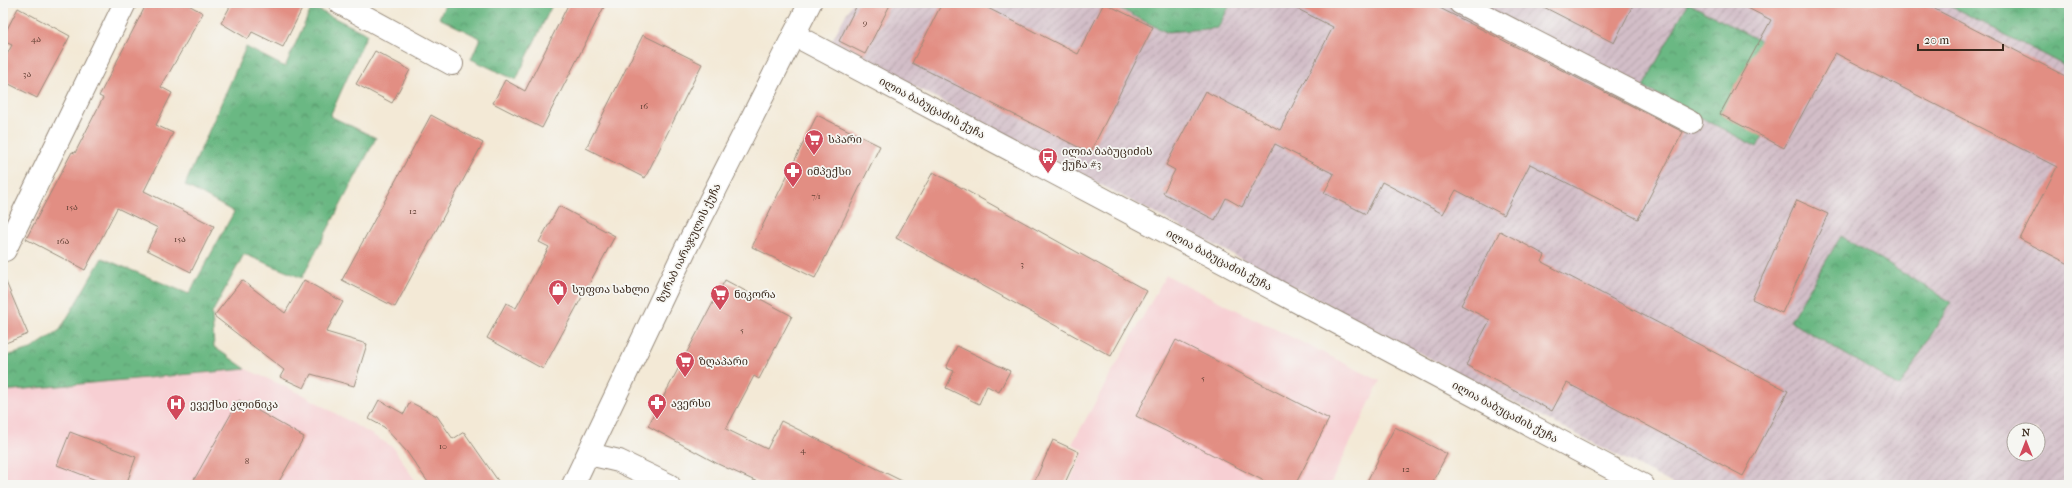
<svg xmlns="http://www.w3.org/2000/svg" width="2072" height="488" viewBox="0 0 2072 488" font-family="'IM FELL French Canon','Noto Serif Georgian',serif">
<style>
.built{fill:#f7cfd3}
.industrial{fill:url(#industrial-furrows);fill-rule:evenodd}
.forest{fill:url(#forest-crowns);stroke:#527150}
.building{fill:#e28e83}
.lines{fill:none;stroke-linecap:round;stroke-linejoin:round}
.minor-casing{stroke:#978a7a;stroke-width:24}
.tertiary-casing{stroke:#978a7a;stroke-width:24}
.secondary-casing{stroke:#978a7a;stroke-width:24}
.minor{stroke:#fff;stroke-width:22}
.tertiary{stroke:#fff;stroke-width:22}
.secondary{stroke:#fff;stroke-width:22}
.labels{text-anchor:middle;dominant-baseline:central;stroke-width:3.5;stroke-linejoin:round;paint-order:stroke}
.number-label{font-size:9px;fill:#654337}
.street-label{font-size:11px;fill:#3b2a1e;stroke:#f6f6f2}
.poi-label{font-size:11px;fill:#3b2a1e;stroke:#f6f6f2;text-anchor:start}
</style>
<defs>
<pattern id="industrial-furrows" width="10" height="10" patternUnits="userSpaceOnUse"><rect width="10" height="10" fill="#d2bdc7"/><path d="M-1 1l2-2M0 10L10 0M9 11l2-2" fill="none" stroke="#ac9aa1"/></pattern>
<pattern id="forest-crowns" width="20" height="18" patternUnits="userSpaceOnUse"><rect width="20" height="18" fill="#6ab883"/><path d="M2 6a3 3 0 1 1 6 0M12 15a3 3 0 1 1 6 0" fill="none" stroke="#58966b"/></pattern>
</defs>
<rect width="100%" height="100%" fill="#f6f6f2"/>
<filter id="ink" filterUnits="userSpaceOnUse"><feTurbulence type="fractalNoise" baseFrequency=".025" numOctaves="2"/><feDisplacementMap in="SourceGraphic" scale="8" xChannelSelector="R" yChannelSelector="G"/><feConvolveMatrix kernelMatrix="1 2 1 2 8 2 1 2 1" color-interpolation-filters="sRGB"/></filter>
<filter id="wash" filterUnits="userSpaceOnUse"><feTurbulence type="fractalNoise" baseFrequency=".012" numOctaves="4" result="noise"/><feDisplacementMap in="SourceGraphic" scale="16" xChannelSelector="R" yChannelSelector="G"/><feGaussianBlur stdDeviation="0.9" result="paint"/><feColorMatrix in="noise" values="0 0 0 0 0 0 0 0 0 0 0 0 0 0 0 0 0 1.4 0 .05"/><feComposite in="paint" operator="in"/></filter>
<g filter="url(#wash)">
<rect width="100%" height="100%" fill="#f3e9d6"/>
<path class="built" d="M1166 275 1380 381 1330 485H1068L1084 450 1072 444Z
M246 369 304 395 393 447 418 485H3V391Z"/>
<path class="industrial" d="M852 3H2069V485H1675L1465 377 851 53 830 44ZM2014 430H2038V454H2014Z"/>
<path class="forest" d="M446 3H553L516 80 471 59 480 38 439 18Z
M1109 3H1231L1218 28 1166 32Z
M1688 3 1802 63 1757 147 1643 87Z
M1945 3H2069V68Z
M312 7 367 34 330 116 376 138 302 278 244 254 212 313 214 347 246 369 3 391V357L31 349 60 330 102 258 189 294 234 212 185 185 246 47 285 67Z
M1841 236 1951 302 1900 387 1790 321Z"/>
<g id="blocks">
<path class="building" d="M147 3H185L203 13 161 87 172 93 156 125 173 133 144 191 214 226 191 272 147 250 158 228 117 208 85 270 26 239 72 152 75 153 103 98 99 96Z
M232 3H305L283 47 252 32 248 39 221 23Z
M569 3H606L542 128 493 103 505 80 525 91Z
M858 3H891L865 54 839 41Z
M942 3H978L1078 54 1104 3 1153 27 1090 153 912 63Z
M1286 3H1430L1683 132 1638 219 1530 164 1504 215 1456 190 1443 214 1382 182 1366 214 1324 193 1334 174 1275 144 1242 207 1226 198 1215 220 1163 193 1175 170 1166 165 1205 91 1280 130 1333 27Z
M1536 3H1634L1614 43Z
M1738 3H1923L2069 78V264L2020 239 2057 167 1835 53 1784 148 1720 114 1771 20Z
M18 8 70 36 37 98 3 81V62L12 45 3 41V37Z
M643 35 702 64 645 178 586 148Z
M375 51 410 70 392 103 356 84Z
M431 115 483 143 395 307 342 280Z
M817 115 880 146 815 278 752 247Z
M933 172 1147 291 1111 356 896 238Z
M1797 200 1828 214 1782 313 1752 299Z
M559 206 615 236 543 369 487 338 506 303 516 308 549 247 539 242Z
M1500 231 1545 255 1542 262 1788 391 1743 476 1567 383 1552 411 1466 365 1490 320 1461 305Z
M3 275 28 334 3 344Z
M242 280 285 313 304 280 343 302 326 332 367 344 354 386 311 374 304 388 280 377 284 370 214 316Z
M725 280 792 316 759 379 754 376 726 429 767 449 781 421 910 485H764L718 464 648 426Z
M1176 340 1329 419 1295 485H1272L1136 416Z
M957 346 1010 371 999 392 987 386 979 404 946 388 954 371 946 368Z
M239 400 304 437 277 485H191Z
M379 400 404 414 410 402 437 416 453 439 464 432 501 485H430L407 452 384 427 369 419Z
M1395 427 1447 454 1431 485H1365Z
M70 432 136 457 126 485H109L57 465Z
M1053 440 1079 452 1064 485H1033Z"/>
</g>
</g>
<g filter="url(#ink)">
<use href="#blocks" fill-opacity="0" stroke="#978a7a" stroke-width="1"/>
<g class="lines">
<g class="minor-casing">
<path id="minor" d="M340 3 452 64
M1460 3 1691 122
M5 250 125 3
M589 454 619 461 669 485"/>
</g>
<g class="tertiary-casing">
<path id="tertiary" d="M794 35 1643 485"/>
</g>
<g class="secondary-casing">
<path id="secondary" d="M573 485 685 250 810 3"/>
</g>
<use href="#minor" class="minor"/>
<use href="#tertiary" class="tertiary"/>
<use href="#secondary" class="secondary"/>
</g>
</g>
<defs>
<g id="supermarket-pin" transform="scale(1)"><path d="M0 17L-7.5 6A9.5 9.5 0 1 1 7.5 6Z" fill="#d1495b" stroke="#f6f6f2"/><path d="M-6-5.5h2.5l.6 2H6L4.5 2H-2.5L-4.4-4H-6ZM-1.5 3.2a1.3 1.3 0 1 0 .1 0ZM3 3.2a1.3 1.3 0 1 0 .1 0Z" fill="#fff"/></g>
<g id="bus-pin" transform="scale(1)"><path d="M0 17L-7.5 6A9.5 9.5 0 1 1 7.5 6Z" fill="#d1495b" stroke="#f6f6f2"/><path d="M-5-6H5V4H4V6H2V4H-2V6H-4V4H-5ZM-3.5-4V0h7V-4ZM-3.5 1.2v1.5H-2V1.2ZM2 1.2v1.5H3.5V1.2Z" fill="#fff"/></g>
<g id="pharmacy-pin" transform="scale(1)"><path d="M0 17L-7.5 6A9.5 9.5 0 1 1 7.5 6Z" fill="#d1495b" stroke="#f6f6f2"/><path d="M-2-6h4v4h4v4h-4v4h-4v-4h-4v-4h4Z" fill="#fff"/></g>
<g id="shop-pin" transform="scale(1)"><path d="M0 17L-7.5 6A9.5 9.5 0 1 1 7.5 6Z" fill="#d1495b" stroke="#f6f6f2"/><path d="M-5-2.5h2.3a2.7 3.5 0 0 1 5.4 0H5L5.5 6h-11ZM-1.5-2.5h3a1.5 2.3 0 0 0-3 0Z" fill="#fff"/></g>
<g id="hospital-pin" transform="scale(1)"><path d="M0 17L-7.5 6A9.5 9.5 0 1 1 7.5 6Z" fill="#d1495b" stroke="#f6f6f2"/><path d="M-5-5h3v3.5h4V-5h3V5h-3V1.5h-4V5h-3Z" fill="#fff"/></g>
</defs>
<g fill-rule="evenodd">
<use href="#supermarket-pin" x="814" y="139"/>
<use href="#bus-pin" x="1048" y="157"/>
<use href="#pharmacy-pin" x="793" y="171"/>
<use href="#shop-pin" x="558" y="289"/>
<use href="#supermarket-pin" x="720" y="294"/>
<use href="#supermarket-pin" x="685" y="361"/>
<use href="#pharmacy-pin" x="657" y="403"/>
<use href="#hospital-pin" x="176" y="404"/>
</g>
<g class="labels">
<g class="number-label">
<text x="865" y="22">9</text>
<text x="36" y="39">4ა</text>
<text x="27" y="74">3ა</text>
<text x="644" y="106">16</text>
<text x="816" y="196">7/1</text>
<text x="72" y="207">15ა</text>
<text x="413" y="211">12</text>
<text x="180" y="239">15ა</text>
<text x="63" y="241">16ა</text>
<text x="1022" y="264">3</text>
<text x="742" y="330">5</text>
<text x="1203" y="378">5</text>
<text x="443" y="446">10</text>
<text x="803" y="450">4</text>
<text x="247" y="461">8</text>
<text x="1406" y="469">12</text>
</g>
<g class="street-label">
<text transform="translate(932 108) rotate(28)">ილია ბაბუცაძის ქუჩა</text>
<text transform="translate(689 243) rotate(-64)">ზურაბ იარაჯულის ქუჩა</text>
<text transform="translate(1219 260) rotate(28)">ილია ბაბუცაძის ქუჩა</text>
<text transform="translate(1505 412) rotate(28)">ილია ბაბუცაძის ქუჩა</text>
</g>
<g class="poi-label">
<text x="828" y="139">სპარი</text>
<text x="1062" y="151">ილია ბაბუციძის<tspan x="1062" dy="13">ქუჩა #3</tspan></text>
<text x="807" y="171">იმპექსი</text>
<text x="572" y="289">სუფთა სახლი</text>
<text x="734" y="294">ნიკორა</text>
<text x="699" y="361">ზღაპარი</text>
<text x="671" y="403">ავერსი</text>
<text x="190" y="404">ევექსი კლინიკა</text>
</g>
</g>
<rect width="2072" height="488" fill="none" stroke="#f6f6f2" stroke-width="16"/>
<g transform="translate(2026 442)"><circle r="19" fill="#f6f6f2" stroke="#aba49d"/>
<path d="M0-3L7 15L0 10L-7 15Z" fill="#d1495b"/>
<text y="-6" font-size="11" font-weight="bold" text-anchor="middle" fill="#3b2a1e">N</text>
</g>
<path d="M1918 44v6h85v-6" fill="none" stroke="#3b2a1e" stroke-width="2"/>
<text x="1924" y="44" font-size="12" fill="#3b2a1e" stroke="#f6f6f2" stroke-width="3" paint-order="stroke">20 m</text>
</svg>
